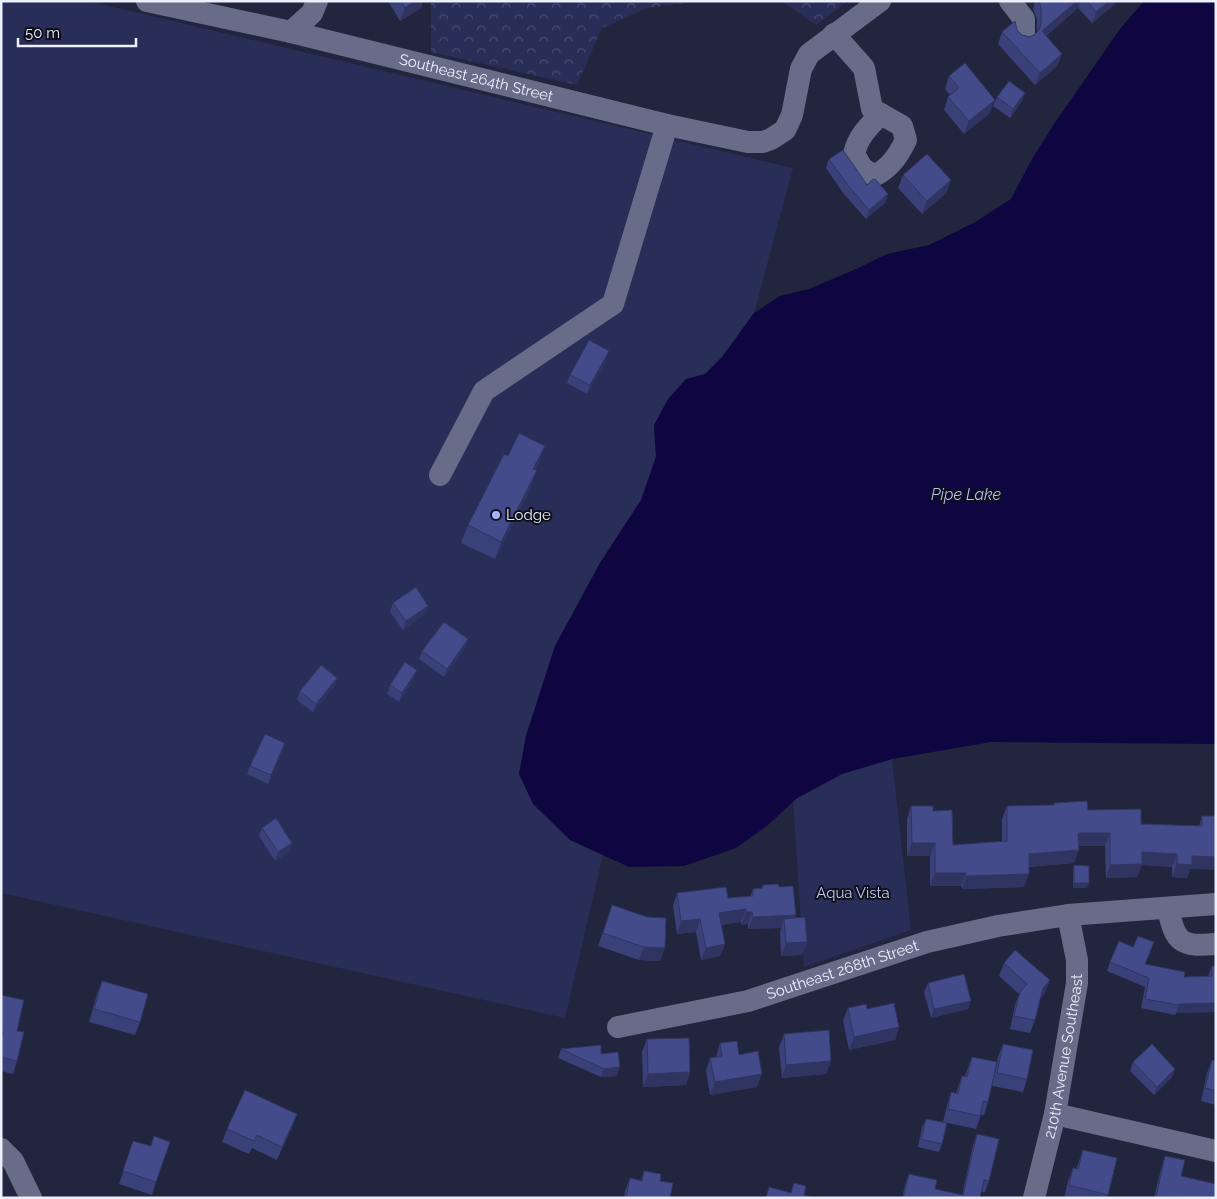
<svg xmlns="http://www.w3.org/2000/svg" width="1217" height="1199" viewBox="0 0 1217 1199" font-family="Raleway,sans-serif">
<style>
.forest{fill:url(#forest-crowns)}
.park{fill:#292e58}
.water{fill:#0e0541}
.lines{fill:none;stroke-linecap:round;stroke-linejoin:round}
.minor{stroke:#676c89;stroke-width:22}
.wall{fill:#3a4078}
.shaded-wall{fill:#303461}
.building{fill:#444b8b;stroke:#303461}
.poi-dot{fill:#a6b1fc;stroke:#0d0f1a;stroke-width:2}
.labels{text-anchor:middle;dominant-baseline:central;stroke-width:4;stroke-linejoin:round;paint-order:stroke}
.street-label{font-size:15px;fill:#eceffc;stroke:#0d0f1a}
.poi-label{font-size:15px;fill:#eceffc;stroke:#0d0f1a;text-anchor:start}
.park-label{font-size:15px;fill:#c3caf1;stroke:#0d0f1a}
.water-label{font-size:16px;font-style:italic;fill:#b4bef7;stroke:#0d0f1a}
</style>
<defs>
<pattern id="forest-crowns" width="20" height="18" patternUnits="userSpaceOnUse" patternTransform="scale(1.25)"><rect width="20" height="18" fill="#292e58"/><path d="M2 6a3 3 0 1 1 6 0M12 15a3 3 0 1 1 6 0" fill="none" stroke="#484d71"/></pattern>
</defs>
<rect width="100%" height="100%" fill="#21253d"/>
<path class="forest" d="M431 1H702L647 8 602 28 577 85 431 52Z
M781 1H848L816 25Z"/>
<path class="park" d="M1 1H88L793 168 754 313 722 357 705 374 686 379 654 425 656 457 641 500 600 563 555 646 526 735 519 774 570 840 603 855 565 1018 1 893Z
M892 759 911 930 804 967 793 801 842 774Z"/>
<path class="water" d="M1144 1H1216V744L991 742 892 759 842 774 797 798 768 825 736 848 684 866 629 867 570 840 533 804 519 774 526 736 555 646 600 563 641 500 656 457 654 425 668 399 686 379 705 374 722 357 754 313 780 296 809 289 854 270 887 254 929 245 975 222 1011 199 1032 159 1054 124 1120 29Z"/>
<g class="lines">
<g class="minor">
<path id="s1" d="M147 1 291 32 667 125 748 142H763L771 139 785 130 792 115 801 69 809 54 880 1"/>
<path d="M1010 1 1024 19V35"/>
<path d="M291 32 312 13 317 1"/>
<path d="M834 34 864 68 872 109 902 126 906 140C898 156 890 168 874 176L862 168 854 154C858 136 869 126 881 114"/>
<path d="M440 475 484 391 613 304 667 125"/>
<path d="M1168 908C1175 943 1181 947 1216 944"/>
<path id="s2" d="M618 1027 748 1001 927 942 998 926 1068 915 1216 904"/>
<path d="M1055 1114 1216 1151"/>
<path d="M1 1149 13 1161 31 1198"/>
<path id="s3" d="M1034 1198 1055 1114 1077 983V960L1068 915"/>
</g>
</g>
<path class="wall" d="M388 1H423L421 8 400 21Z
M1035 1H1116L1115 4 1092 23 1078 8 1046 36 1058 65 1035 85 998 44 1002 32 1017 30 1022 35 1029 37 1034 35 1037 32V19L1033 9Z
M949 76 990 113 964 134 944 110 948 97 950 95 945 89Z
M997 97 1022 101 1010 118 993 106Z
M829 159 867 185 888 194 885 203 866 219 843 193 826 168Z
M903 175 951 180 946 193 922 214 898 188Z
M606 360 587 394 567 383 570 375Z
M508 456 539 463 535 470 531 487 495 559 461 543 468 525Z
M393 603 428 606 425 614 403 630 390 612Z
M468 639 465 648 444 677 419 659 422 651Z
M337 678 334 687 313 712 297 700 300 691Z
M414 679 399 702 387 694 390 685Z
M285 743 268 784 247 774 250 766Z
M1054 803 1141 824 1199 826 1202 816H1216L1190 869 1187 878 1172 877V867L1142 865 1137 877 1106 878 1105 846H1078L1074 863 1029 867 1024 887 962 889 961 886H930V856H907V819L911 806 933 811 953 845 1002 842V819L1007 806 1053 805Z
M262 828 289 852 275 861 259 836Z
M1074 865 1087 888H1073V870Z
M763 885 779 887 796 915 795 918 807 942 802 955 781 956 780 932 781 928 748 929V924L741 925V922L721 925 725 944 720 956 701 960 696 932 677 934 673 906 677 893 728 898 750 897 753 889 762 888Z
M612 905 665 948 660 961 639 960 598 946Z
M1133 947 1151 952 1145 964 1184 977 1208 976 1212 966 1216 1012 1176 1013 1175 1015 1141 1008 1145 987 1107 971 1110 962Z
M1004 963 1045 993 1040 999 1035 1020 1030 1033 1010 1029 1015 1005 1019 994 999 976Z
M102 981 140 1022 135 1035 89 1022 97 994Z
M928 983 971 1001 968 1009 931 1018 924 992Z
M1 995 17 1031V1061L13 1074 1 1071Z
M848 1008 867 1009 899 1027 895 1040 849 1050 843 1021Z
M784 1034 831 1061 826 1074 782 1078 779 1047Z
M647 1039 690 1072 686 1085 643 1087 642 1052Z
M720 1043 739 1055 757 1087 710 1095 706 1071 710 1058 716 1057Z
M1003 1044 1027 1079 1023 1092 992 1086 998 1057Z
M561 1049 601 1054 617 1076 601 1077 558 1058Z
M972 1057 988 1102 984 1115H981L976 1129 943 1122 947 1105 951 1092 956 1093 962 1076H965L967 1070Z
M1212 1060 1216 1061V1105L1201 1101 1207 1073Z
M1133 1062 1175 1069 1172 1077 1154 1095 1130 1071Z
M297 1114 292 1127 277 1160 252 1148 249 1154 222 1142 227 1129Z
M926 1119 942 1144 939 1152 918 1147 922 1127Z
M977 1134 989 1181 985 1192H981L980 1198H902L905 1185 909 1174 935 1189 962 1195 973 1145Z
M154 1136 156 1182 152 1195 119 1184 133 1141 151 1146Z
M1083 1150 1108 1195 1107 1198H1064L1068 1181 1073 1168 1076 1169Z
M1165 1156 1181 1176 1216 1198H1154L1161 1169Z
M644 1171 660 1181 670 1198H624L625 1191 630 1178 641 1180Z"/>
<path class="shaded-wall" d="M415 1H423L421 8 400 21 405 8Z
M1077 1H1081L1078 8 1037 43 1042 31Z
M1109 1H1116L1115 4 1092 23 1096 12Z
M1062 54 1058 65 1035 85 1040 73Z
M1025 93 1022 101 1010 118 1013 109Z
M995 100 990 113 964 134 969 121Z
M951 180 946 193 922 214 927 201Z
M888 194 885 203 866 219 869 210Z
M609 351 606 360 587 394 590 385Z
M545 446 539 463 527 486 533 469Z
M537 470 531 487 495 559 501 542Z
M428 606 425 614 403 630 406 621Z
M468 639 465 648 444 677 447 669Z
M417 670 414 679 399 702 402 693Z
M337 678 334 687 313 712 316 704Z
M285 743 282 752 268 784 271 775Z
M1078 833H1110L1105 846H1073Z
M292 843 289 852 275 861 278 852Z
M912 843H935L930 856H907Z
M1079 850 1074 863 1024 867 1029 854Z
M1142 852 1177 854 1172 867 1142 865 1137 877 1106 878 1110 865Z
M1192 856 1216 857V870L1190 869 1187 878 1172 877 1177 864Z
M935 873H966L961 886H930Z
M1029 874 1024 887 962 889 966 876Z
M1074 883H1089L1087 888H1073Z
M746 909 741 922 714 926 719 913Z
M746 912H752L748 924 741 925Z
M796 915 791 928 784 919 781 928 748 929 753 917Z
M700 919 696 932 677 934 681 921Z
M807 942 802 955 781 956 786 943Z
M725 944 720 956 701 960 706 948Z
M644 947 665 948 660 961 639 960Z
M1050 980 1045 993 1038 1001 1043 988Z
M971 1001 968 1009 931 1018 934 1009Z
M1216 1003V1012L1176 1013 1179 1004Z
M899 1027 895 1040 849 1050 854 1037Z
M831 1061 826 1074 782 1078 786 1065Z
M620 1067 617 1076 601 1077 604 1069Z
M1175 1069 1172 1077 1154 1095 1157 1087Z
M690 1072 686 1085 643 1087 648 1074Z
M762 1074 757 1087 710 1095 715 1082Z
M297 1114 292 1127 277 1160 282 1147Z"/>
<path class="building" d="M401 1H415L405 8Z
M1039 1H1077L1042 31 1062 54 1040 73 1002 32 1015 21 1017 30 1022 35 1029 37 1034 35 1039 30 1041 24V8Z
M1087 1H1109L1096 12Z
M965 63 995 100 969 121 948 97 959 88 949 76Z
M1009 81 1025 93 1013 109 997 97Z
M843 150 867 185 873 179 876 180 888 194 869 210 847 184 829 159Z
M927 154 951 180 927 201 903 175Z
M589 340 609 351 590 385 570 375Z
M519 433 545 446 533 469 537 470 501 542 468 525 504 454 508 456Z
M416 587 428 606 406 621 393 603Z
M444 622 468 639 447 669 422 651Z
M405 662 417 670 402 693 390 685Z
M321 665 337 678 316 704 300 691Z
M265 734 285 743 271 775 250 766Z
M1087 801 1088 810 1141 809V824L1202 826V816H1216V857L1192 856V865L1177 864V854L1142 852V864L1110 865V833H1078L1079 850 1029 854V874L966 876V873H935V843H912L911 806H933V811L952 810 953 845 1007 841V806L1054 805V803Z
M276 818 292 843 278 852 262 828Z
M1074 865 1089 866V883H1074Z
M778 884 779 887 793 886 796 915 753 917 752 912H746V909L719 913 725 944 706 948 700 919 681 921 677 893 726 887 728 898 753 896V889L763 888V885Z
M612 905 647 917 666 918 665 948 644 947 603 933Z
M805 917 807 942 786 943 784 919Z
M1138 936 1154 942 1145 964 1185 972 1184 977 1212 976V966H1216V1003L1179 1004V1005L1145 999 1149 978 1110 962 1119 941 1133 947Z
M1015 950 1050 980 1043 988 1035 1020 1014 1016 1020 992 1027 984 1004 963Z
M964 974 971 1001 934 1009 928 983Z
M102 981 148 994 140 1022 94 1009Z
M1 995 24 1000 17 1031 24 1032 17 1061 1 1057V1040L3 1032 1 1031Z
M894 1003 899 1027 854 1037 848 1008 866 1004 867 1009Z
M829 1030 831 1061 786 1065 784 1034Z
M689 1038 690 1072 648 1074 647 1039Z
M737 1041 739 1055 758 1051 762 1074 715 1082 710 1058 722 1056 720 1043Z
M1003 1044 1033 1050 1027 1079 997 1073Z
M1152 1044 1175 1069 1157 1087 1133 1062Z
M601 1045V1054L618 1052 620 1067 604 1069 561 1049Z
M972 1057 997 1062 988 1102 983 1101 980 1116 948 1109 951 1092 958 1094 962 1076 967 1077Z
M1212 1060 1216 1061V1091L1205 1088Z
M245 1090 297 1114 282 1147 257 1135 254 1141 227 1129Z
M926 1119 947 1123 942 1144 921 1139Z
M977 1134 999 1139 989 1181 984 1180 980 1198 903 1197 909 1174 937 1180 935 1189 963 1195Z
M154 1136 170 1142 156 1182 123 1171 133 1141 151 1146Z
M1083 1150 1117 1158 1108 1195 1069 1185 1073 1168 1078 1169Z
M1165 1156 1185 1160 1181 1176 1216 1184V1198L1156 1197Z
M644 1171 661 1174 660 1181 673 1183 670 1198H626L630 1178 642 1181Z
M794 1183 806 1186 804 1195 814 1198H766L769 1187 791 1193Z"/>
<circle class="poi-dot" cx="496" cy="515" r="5"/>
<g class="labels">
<g class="street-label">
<text stroke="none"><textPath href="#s1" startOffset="338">Southeast 264th Street</textPath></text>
<text stroke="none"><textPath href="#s2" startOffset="232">Southeast 268th Street</textPath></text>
<text stroke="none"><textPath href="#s3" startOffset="145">210th Avenue Southeast</textPath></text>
</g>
<g class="poi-label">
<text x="506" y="515">Lodge</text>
</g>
<g class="park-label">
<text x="853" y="893">Aqua Vista</text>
</g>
<g class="water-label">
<text x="966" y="494">Pipe Lake</text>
</g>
</g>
<rect width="1217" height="1199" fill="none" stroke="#eceffc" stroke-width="5"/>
<path d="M18 38v8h118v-8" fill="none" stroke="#eceffc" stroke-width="2.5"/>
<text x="25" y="38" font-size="15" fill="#eceffc" stroke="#0d0f1a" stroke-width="4" paint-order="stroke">50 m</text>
</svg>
